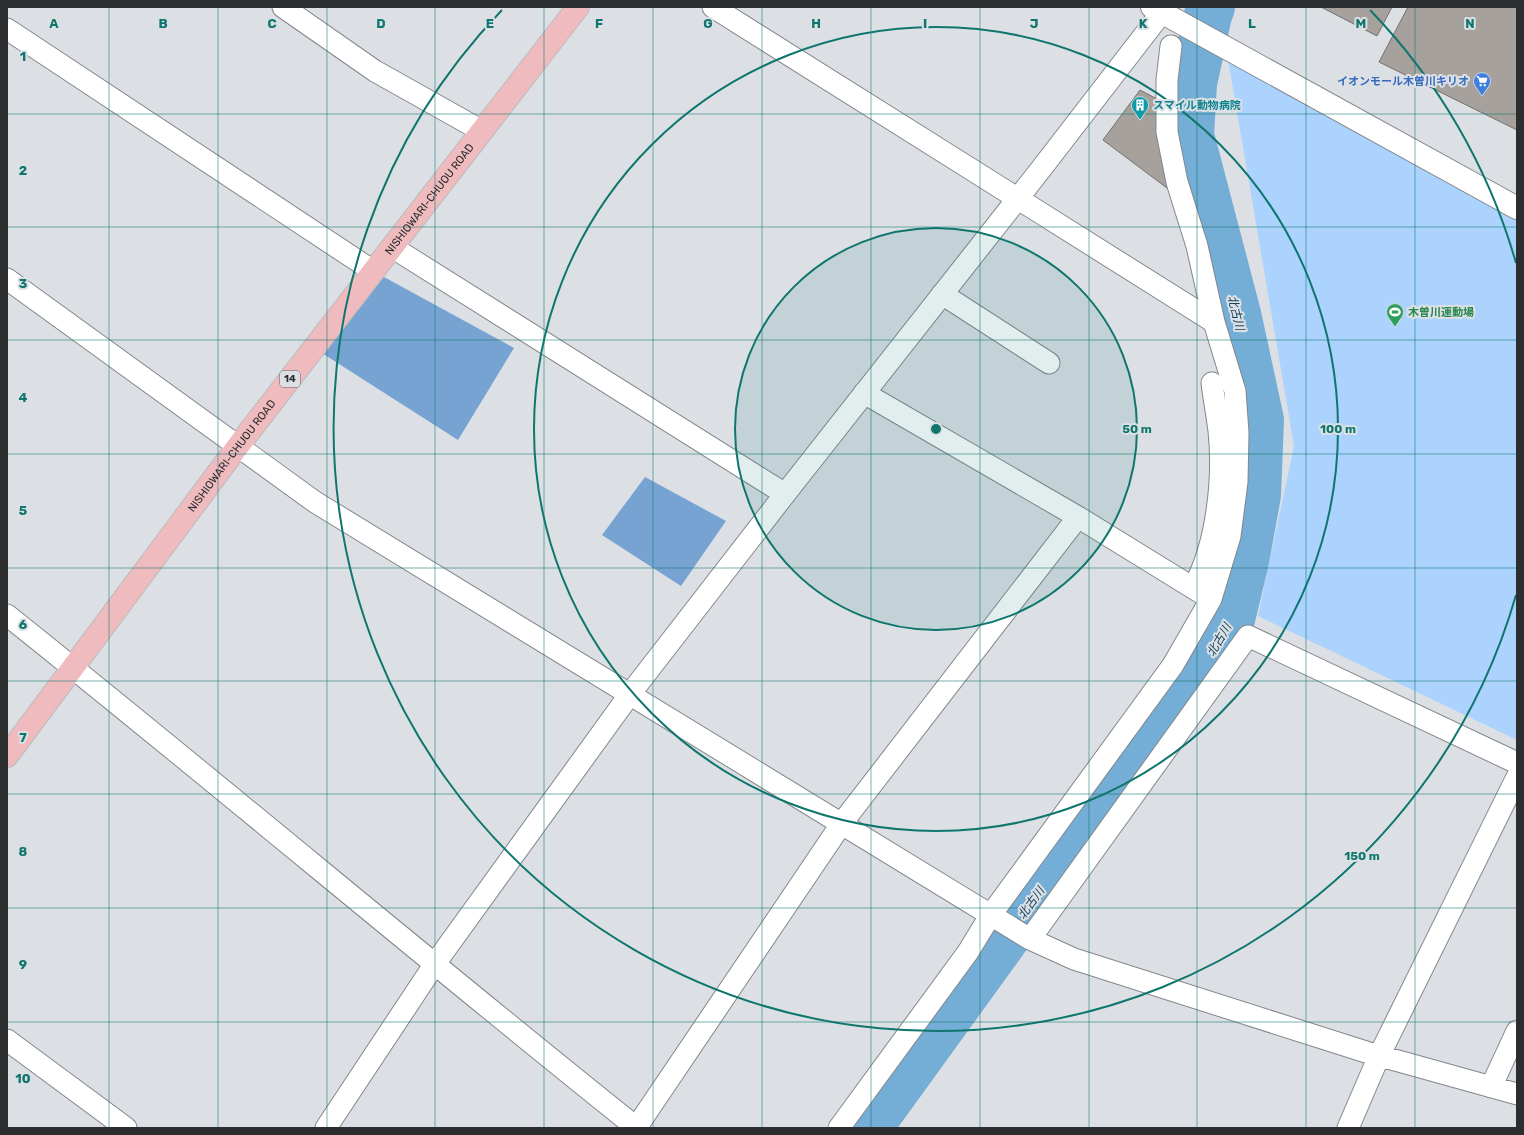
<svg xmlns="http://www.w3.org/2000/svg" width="1524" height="1135" viewBox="0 0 1524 1135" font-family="Rubik,'Noto Sans JP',sans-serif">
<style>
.green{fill:#abd3fe}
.forest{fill:#77a3d2}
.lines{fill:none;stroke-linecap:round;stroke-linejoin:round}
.river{stroke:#74add5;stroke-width:48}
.building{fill:#a6a19d;stroke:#75706c}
.street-casing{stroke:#83878c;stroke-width:23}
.secondary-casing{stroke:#83878c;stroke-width:24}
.primary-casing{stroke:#bbbcbc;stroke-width:24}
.street{stroke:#fff;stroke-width:21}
.secondary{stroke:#fff;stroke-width:22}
.primary{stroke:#efbbbe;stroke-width:22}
.grid{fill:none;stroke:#0f766e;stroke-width:1;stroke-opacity:0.55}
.ring{fill:none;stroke:#0f766e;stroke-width:2}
.labels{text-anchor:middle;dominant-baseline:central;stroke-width:4;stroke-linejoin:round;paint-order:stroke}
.shield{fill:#dce0e5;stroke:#606366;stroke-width:1}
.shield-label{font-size:10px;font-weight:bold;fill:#2b2d2f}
.shop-label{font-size:11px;font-weight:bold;fill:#366cbe;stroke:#dce0e5;text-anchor:end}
.culture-label{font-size:11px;font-weight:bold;fill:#0d838f;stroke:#dce0e5;text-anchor:start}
.street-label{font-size:11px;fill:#2b2d2f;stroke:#dce0e5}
.leisure-label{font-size:11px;font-weight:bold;fill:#27864d;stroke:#dce0e5;text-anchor:start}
.water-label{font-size:12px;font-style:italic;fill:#15435e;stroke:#dce0e5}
.grid-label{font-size:13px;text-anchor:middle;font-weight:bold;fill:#0f766e;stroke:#dce0e5;stroke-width:4;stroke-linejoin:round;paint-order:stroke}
.centre{fill:#0f766e;stroke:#dce0e5;stroke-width:2}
.ring-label{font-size:12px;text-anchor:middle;font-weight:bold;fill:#0f766e;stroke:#dce0e5;stroke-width:4;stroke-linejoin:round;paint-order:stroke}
</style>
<rect width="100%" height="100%" fill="#dce0e5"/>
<path class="green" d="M1226 48 1517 207V740L1258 616 1294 446Z"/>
<path class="forest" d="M373 271 514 348 458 440 314 348Z
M645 477 726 521 681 586 602 535Z"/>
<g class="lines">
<path class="river" d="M868 1128 1122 777 1198 677 1231 619 1245 561 1257 495 1260 420 1237 314 1190 135 1193 83 1208 15 1211 7"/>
</g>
<path class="building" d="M1321 7H1392L1377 36Z
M1408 7H1517V130L1379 62Z
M1140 90 1159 100 1171 191 1103 140Z"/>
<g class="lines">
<g class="street-casing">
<path id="street" d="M283 7 375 71 482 131
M713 7 1214 322
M7 29 373 271
M1171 46 1167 80V132L1177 182 1197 246 1214 322 1235 391 1238 433 1237 482 1230 536 1211 599
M392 247 785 494
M7 279 315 502 1030 939 1074 959 1366 1052 1517 1094
M942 294 1049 363
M1193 588C1217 546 1224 479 1219 431 1217 415 1214 399 1212 383
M7 615C219 784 425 959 637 1128
M1030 939 1248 636 1517 763
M7 1040 126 1128
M1491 1087 1517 1031
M326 1128 434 965 630 694 785 494 1041 169 1166 7
M636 1128 842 823 1078 517
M839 1128 968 952 990 916 1173 665 1211 599 1078 517 864 393
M1348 1128 1379 1056 1517 777"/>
</g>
<g class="secondary-casing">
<path id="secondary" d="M1152 7 1517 208"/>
</g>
<g class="primary-casing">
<g id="primary">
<path id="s1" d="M7 756 238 446 578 7"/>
</g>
</g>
<use href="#street" class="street"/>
<use href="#secondary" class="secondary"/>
<use href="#primary" class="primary"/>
</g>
<path class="grid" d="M109 7V1128M218 7V1128M327 7V1128M435 7V1128M544 7V1128M653 7V1128M762 7V1128M871 7V1128M980 7V1128M1089 7V1128M1197 7V1128M1306 7V1128M1415 7V1128M7 114H1517M7 227H1517M7 340H1517M7 454H1517M7 568H1517M7 681H1517M7 794H1517M7 908H1517M7 1022H1517"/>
<circle cx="936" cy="429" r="201" fill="#0f766e" fill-opacity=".12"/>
<g class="ring">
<circle cx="936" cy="429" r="201"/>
<circle cx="936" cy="429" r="402"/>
<path d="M1516 595A603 603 0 1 1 502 10M1370 10A603 603 0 0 1 1516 263"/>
</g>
<defs>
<g id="supermarket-pin" transform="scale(0.9)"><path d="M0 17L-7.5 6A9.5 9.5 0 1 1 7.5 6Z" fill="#3f7fe0" stroke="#dce0e5"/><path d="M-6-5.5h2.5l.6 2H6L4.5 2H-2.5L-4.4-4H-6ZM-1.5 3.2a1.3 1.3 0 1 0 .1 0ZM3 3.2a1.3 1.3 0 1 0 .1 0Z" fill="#fff"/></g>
<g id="building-pin" transform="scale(0.9)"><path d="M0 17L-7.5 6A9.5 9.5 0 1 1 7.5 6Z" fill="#0f9aa8" stroke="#dce0e5"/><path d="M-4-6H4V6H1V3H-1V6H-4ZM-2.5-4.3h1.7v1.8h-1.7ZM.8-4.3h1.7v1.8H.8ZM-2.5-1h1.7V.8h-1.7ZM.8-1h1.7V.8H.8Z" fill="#fff"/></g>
<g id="stadium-pin" transform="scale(0.9)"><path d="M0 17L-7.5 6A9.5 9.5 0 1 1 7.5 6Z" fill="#2e9e5b" stroke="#dce0e5"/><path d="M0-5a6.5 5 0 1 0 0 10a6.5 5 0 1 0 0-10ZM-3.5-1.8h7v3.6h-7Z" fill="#fff"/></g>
</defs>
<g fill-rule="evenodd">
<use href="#supermarket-pin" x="1482" y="81"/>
<use href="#building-pin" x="1140" y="105"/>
<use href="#stadium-pin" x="1395" y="312"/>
</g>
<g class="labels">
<rect class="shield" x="280" y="371" width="20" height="16" rx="3"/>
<g class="shield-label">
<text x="290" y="379">14</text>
</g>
<g class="shop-label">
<text x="1469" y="81">イオンモール木曽川キリオ</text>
</g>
<g class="culture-label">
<text x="1153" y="105">スマイル動物病院</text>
</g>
<g class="street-label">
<text stroke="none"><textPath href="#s1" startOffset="699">NISHIOWARI-CHUOU ROAD</textPath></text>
<text stroke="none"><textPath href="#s1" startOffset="375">NISHIOWARI-CHUOU ROAD</textPath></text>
</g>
<g class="leisure-label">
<text x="1408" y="312">木曽川運動場</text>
</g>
<g class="water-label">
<text transform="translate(1236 313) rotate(76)">北古川</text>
<text transform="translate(1219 640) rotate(-60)">北古川</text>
<text transform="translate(1031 903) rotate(-54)">北古川</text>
</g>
</g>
<g class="grid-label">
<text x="54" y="28">A</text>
<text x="163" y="28">B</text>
<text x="272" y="28">C</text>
<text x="381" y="28">D</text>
<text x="490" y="28">E</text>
<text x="599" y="28">F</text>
<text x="708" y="28">G</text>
<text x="816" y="28">H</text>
<text x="925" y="28">I</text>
<text x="1034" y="28">J</text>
<text x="1143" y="28">K</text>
<text x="1252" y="28">L</text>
<text x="1361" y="28">M</text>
<text x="1470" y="28">N</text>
<text x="23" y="61">1</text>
<text x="23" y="175">2</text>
<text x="23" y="288">3</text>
<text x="23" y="402">4</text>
<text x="23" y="515">5</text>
<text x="23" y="629">6</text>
<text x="23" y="742">7</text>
<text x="23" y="856">8</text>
<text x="23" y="969">9</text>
<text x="23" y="1083">10</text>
</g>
<circle cx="936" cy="429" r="6" class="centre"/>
<g class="ring-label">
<text x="1137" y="433">50 m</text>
<text x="1338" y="433">100 m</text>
<text x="1362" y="860">150 m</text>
</g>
<rect width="1524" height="1135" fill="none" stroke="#2b2d2f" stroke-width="16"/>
</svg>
